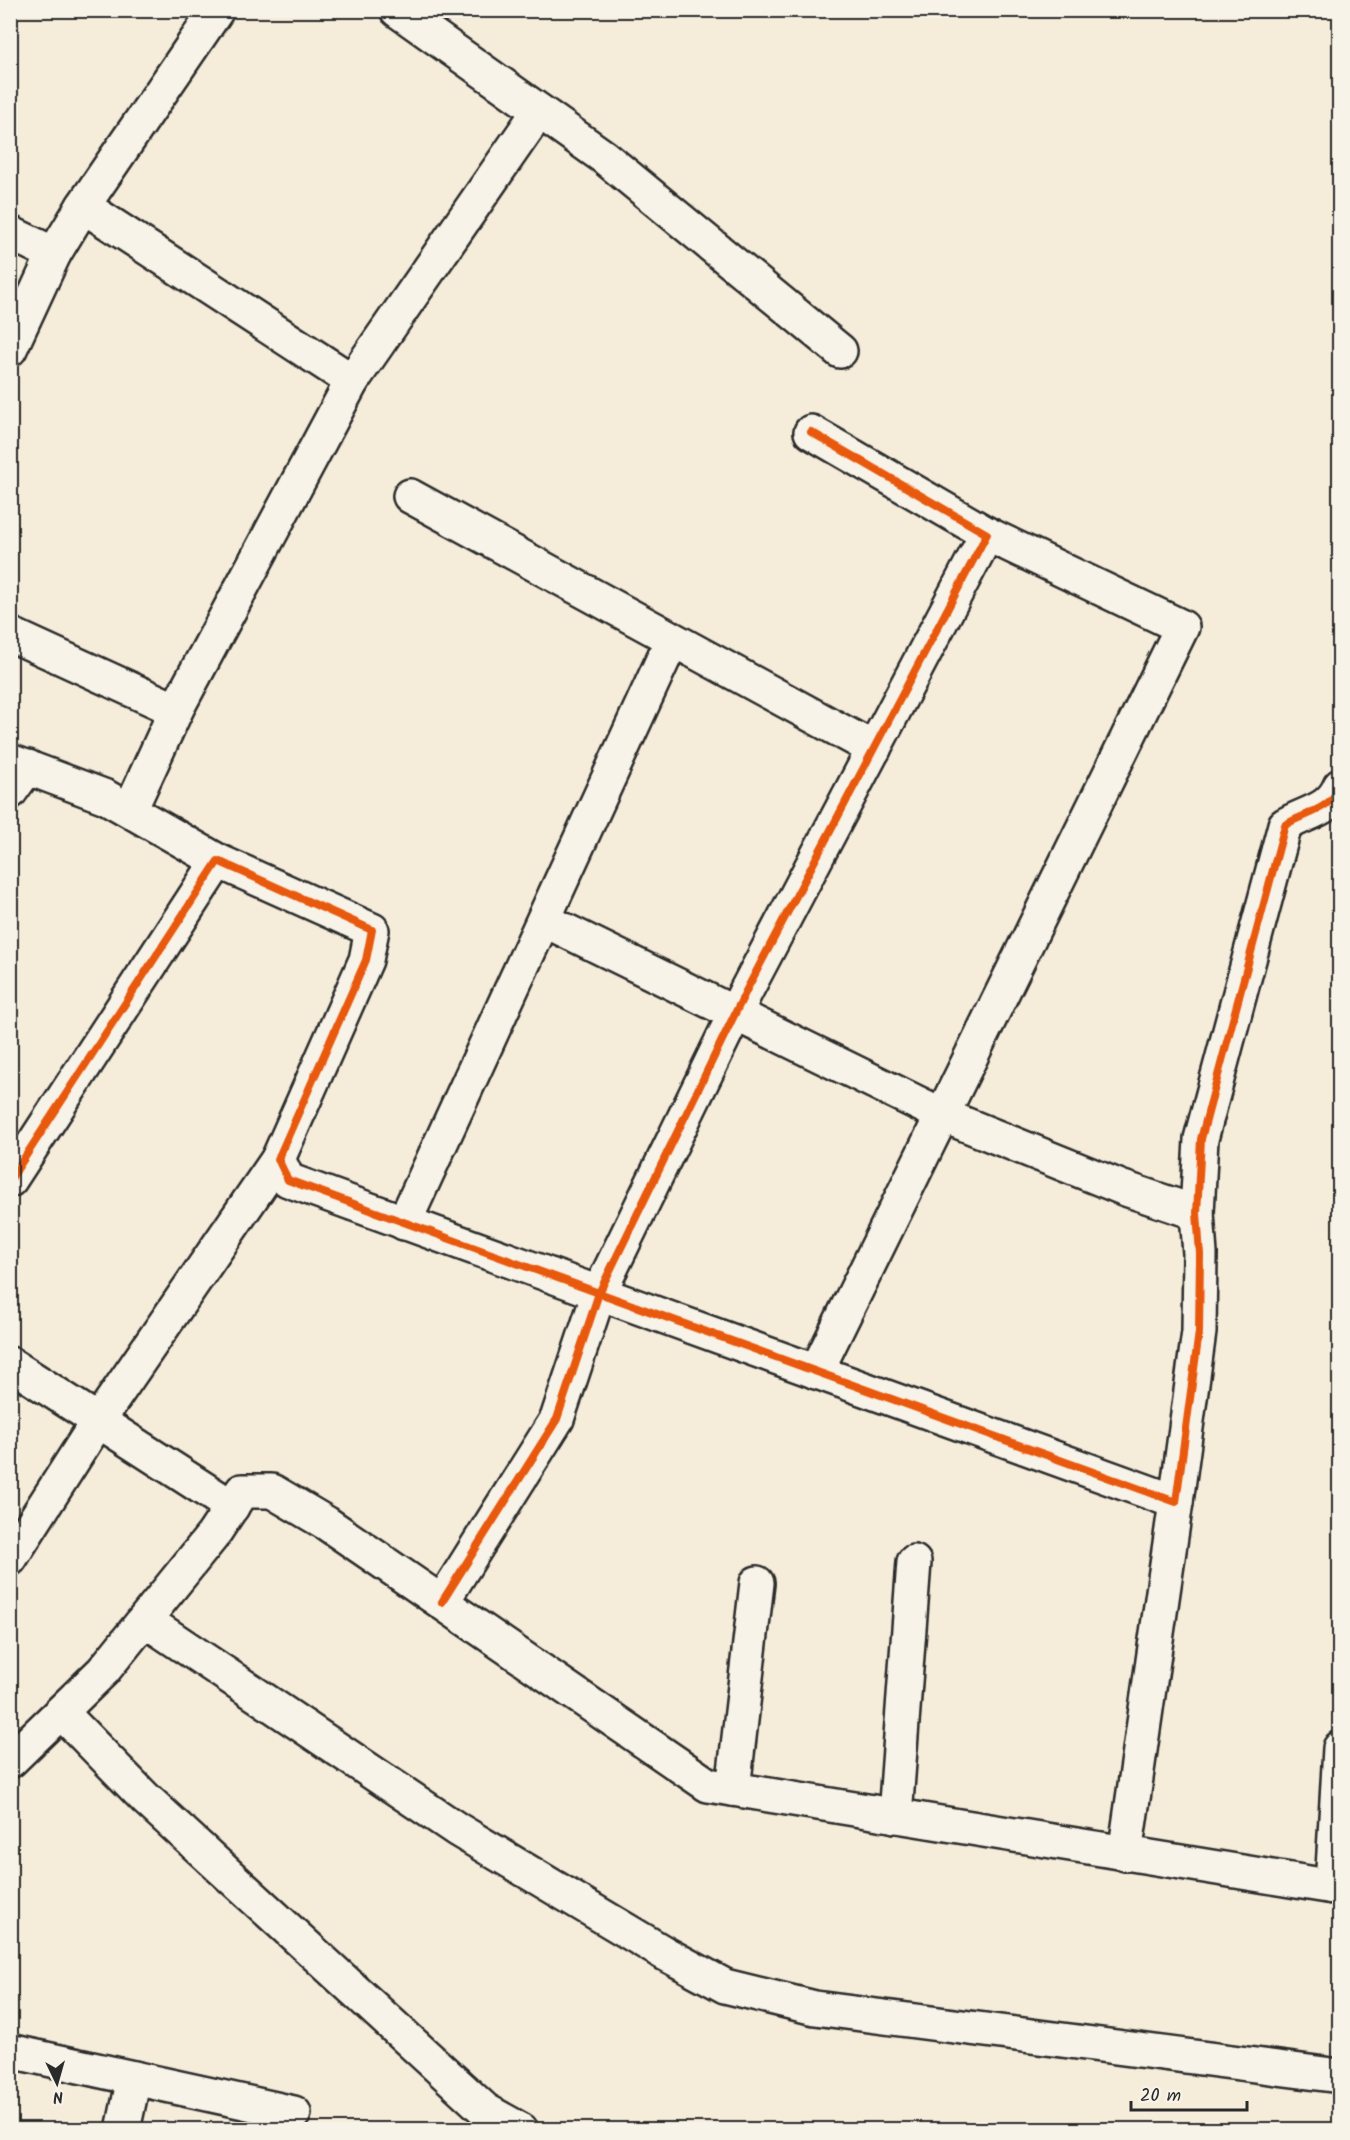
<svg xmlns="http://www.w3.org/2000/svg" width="1350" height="2140" font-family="Kalam,sans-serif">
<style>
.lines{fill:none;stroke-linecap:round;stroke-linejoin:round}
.street-casing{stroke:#2b2b2b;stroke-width:38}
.street{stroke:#f7f3e8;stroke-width:33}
.cycleway-casing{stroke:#f7f3e8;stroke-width:11}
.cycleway{stroke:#e8590c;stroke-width:8}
</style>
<rect width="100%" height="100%" fill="#f5ecda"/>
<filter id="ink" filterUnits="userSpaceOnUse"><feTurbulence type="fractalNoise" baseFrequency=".0167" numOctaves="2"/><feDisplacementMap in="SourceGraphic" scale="12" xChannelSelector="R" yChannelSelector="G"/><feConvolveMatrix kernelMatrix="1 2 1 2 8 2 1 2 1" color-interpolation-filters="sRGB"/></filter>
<g filter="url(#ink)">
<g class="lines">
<defs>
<g id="street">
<polyline points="397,10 604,157 840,351"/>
<polyline points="83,206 217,10"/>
<polyline points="10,233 54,254 83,206 352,381 539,111"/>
<polyline points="10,349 54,254"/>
<polyline points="410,496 874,749"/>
<polyline points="10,634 176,710"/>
<polyline points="10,761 106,797 218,861"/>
<polyline points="10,792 28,767"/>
<polyline points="130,810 176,710 352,381"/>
<polyline points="544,920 942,1115 1123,1188 1197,1213"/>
<polyline points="10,1180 218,861 372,930 366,960 278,1159 288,1180 599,1293 746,991 987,534 811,432"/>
<polyline points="404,1223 672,640"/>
<polyline points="10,1364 232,1507"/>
<polyline points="816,1372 1182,627 987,534"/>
<polyline points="10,1559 98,1421 278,1159"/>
<path d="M442,1602L557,1419L599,1293L1176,1502L1199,1332L1200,1254L1197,1213L1201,1139L1285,825C1306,812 1330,811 1340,786"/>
<polyline points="145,1620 458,1830 664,1953 725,1986 815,2008 1340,2076"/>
<polyline points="61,1712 145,1798 485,2110 521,2130"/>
<polyline points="10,1761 103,1671 213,1535 242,1491 272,1491 326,1523 708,1785 1340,1888"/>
<polyline points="733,1789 757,1583"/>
<polyline points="895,1816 914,1562"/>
<polyline points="1125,1854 1176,1502"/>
<polyline points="1332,1887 1340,1748"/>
<polyline points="10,2051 294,2113"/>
<polyline points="123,2130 134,2078"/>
</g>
</defs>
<use href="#street" class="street-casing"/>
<use href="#street" class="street"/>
<defs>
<g id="cycleway">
<polyline points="10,1180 218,861 372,930 366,960 278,1159 288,1180 599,1293 746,991 987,534 811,432"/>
<path d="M442,1602L557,1419L599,1293L1176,1502L1199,1332L1200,1254L1197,1213L1201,1139L1285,825C1306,812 1330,811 1340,786"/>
</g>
</defs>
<use href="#cycleway" class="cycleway-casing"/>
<use href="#cycleway" class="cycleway"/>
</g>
</g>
<rect width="1350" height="2140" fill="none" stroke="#f7f3e8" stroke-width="36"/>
<rect x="18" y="18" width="1314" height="2104" fill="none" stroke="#2b2b2b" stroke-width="2" filter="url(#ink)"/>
<g transform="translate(57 2083) rotate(175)" stroke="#f7f3e8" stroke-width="4.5" paint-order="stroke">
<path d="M0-4.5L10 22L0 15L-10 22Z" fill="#2b2b2b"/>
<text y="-9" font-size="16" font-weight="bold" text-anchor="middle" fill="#2b2b2b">N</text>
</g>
<path d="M1131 2101v9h116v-9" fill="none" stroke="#2b2b2b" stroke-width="3"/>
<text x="1140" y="2101" font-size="18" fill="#2b2b2b" stroke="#f7f3e8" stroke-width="4.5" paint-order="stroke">20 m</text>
</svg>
